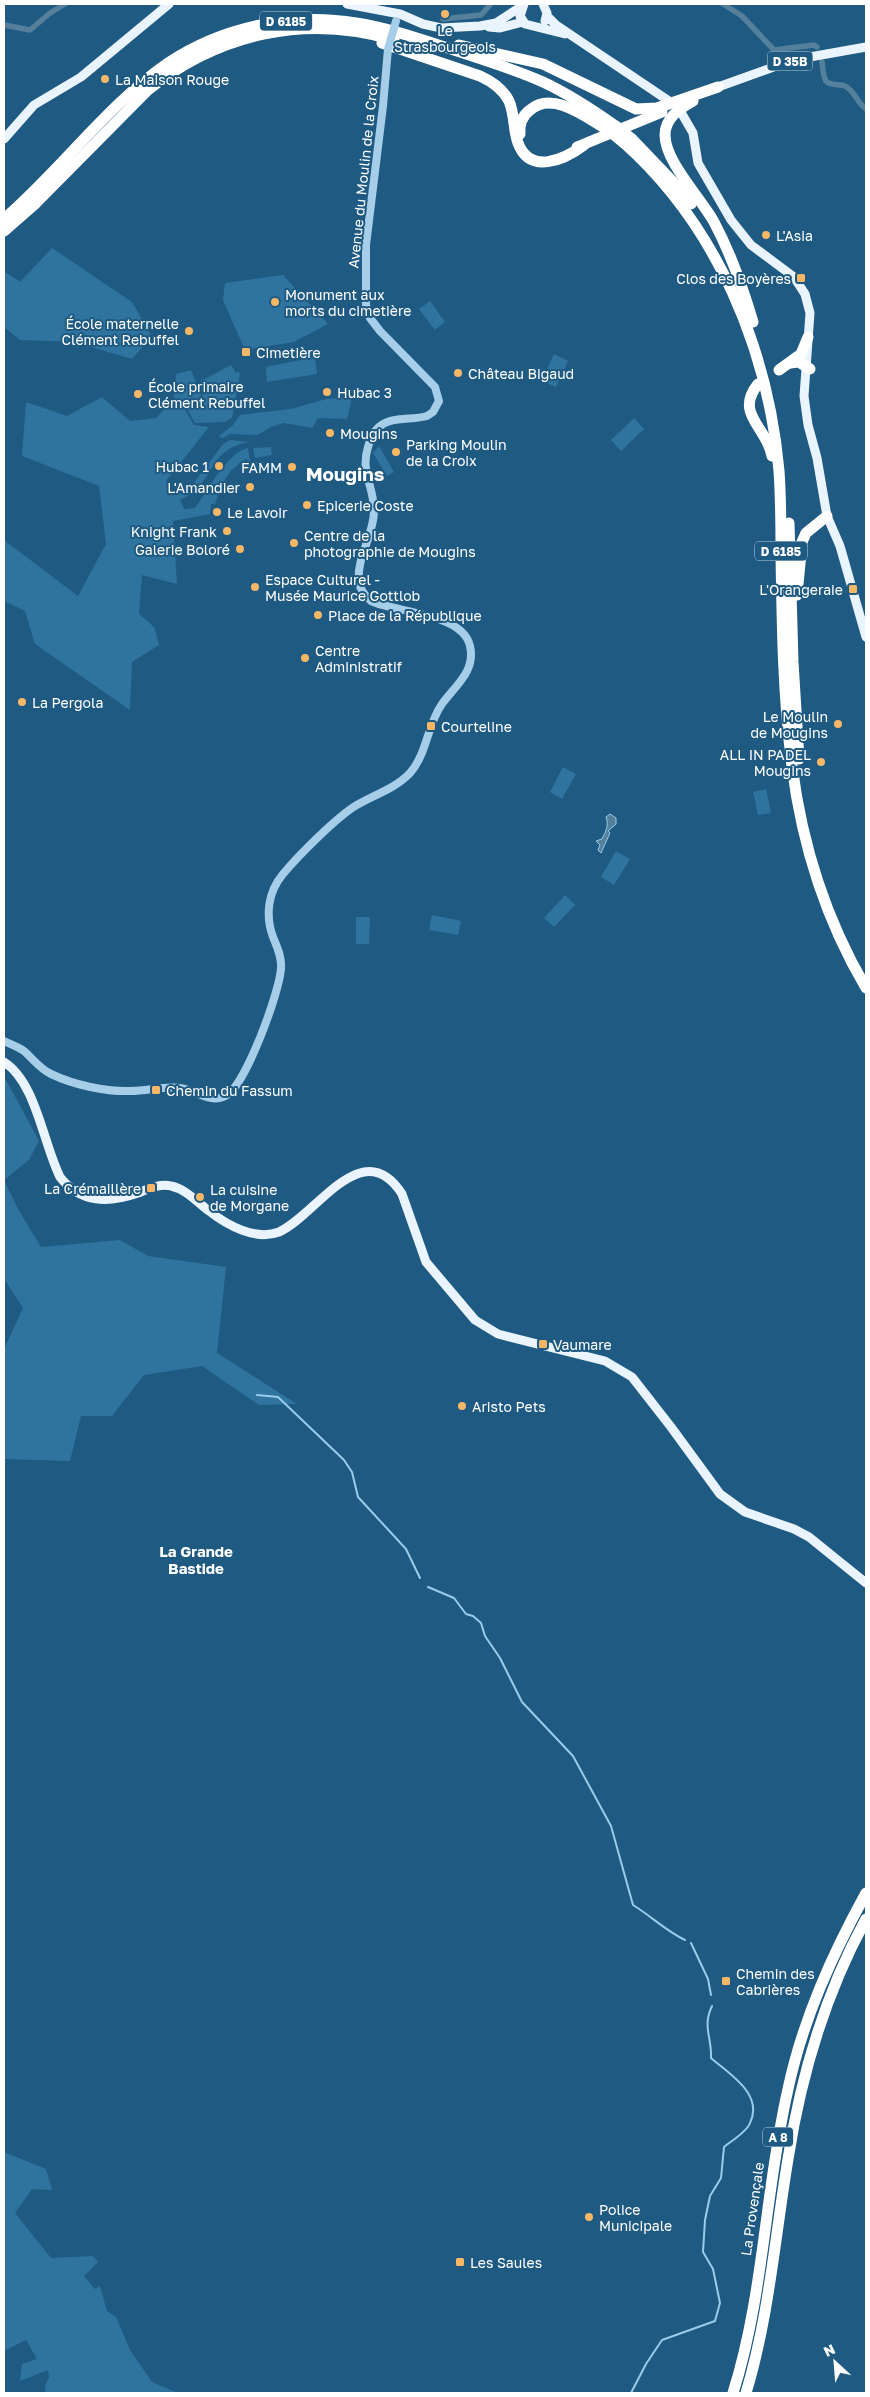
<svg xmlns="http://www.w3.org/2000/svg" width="870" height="2397" font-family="'Golos Text',sans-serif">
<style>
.green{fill:#2f739f}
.water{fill:#55809c;stroke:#99cbea}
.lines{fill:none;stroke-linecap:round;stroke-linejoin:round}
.stream{stroke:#99cbea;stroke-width:2}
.canal{stroke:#55809c;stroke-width:5.5}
.minor{stroke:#a6cee9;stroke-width:8}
.major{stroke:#e9f4fe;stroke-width:9}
.highway{stroke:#fff;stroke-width:11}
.minor-bridge{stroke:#a6cee9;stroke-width:8}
.highway-bridge{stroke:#fff;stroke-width:11}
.poi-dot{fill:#f7b766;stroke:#1f5a82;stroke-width:2}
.labels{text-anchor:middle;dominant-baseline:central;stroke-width:4;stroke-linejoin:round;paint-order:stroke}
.shield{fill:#1f5a82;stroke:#bcceda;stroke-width:1}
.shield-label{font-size:12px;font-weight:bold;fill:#fff}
.poi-label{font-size:14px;fill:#fff;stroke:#1f5a82;text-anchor:start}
.street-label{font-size:14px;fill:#fff;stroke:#1f5a82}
.neighbourhood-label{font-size:15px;font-weight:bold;fill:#fff;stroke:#1f5a82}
.district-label{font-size:19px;font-weight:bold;fill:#fff;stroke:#1f5a82}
</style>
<rect width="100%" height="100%" fill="#1f5a82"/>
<g class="green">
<polygon points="52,248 132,302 152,337 132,359 74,342 20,340 4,327 4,271 20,282"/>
<polygon points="283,275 328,324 294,342 245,350 223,300 225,283"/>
<polygon points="430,301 445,322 435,330 419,309"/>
<polygon points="554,354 568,361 556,387 542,381"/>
<polygon points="315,357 317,374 267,382 266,367"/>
<polygon points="231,365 236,373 238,371 240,374 232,418 225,422 195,423 187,409 203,399 201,381"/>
<path d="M191,370L202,398L185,410L194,425L209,427L166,481L168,490L174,494L184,493L193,484L223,444L230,440L248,442C211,451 216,470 194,492C190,495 184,498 180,500L184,509L195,508C208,491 227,452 248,448L250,462H265L251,465L247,459C227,469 222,484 215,504H211L210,514L173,521L177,584L142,575L139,614L154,627L159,645L132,662L130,710L35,644L25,611L4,601V540L78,596L106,544L99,486L22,456L26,402L67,416L102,397L130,421L156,418L174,399L176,374Z"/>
<polygon points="350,392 353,393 347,419 318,418 312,428 284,423 271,427 258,435 230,434 223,438 218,437 233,425 240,415 291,409 326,399 349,397"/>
<polygon points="634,418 644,429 621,451 611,440"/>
<polygon points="379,446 394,472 387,476 373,453"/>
<polygon points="271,447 272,455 255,458 253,448"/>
<polygon points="563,767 576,774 562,799 550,792"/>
<polygon points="766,789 771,813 758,815 753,792"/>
<polygon points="616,851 630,859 614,885 601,877"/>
<polygon points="565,895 575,905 554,927 544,918"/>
<polygon points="432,915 461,921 458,935 429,930"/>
<polygon points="356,917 370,917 369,944 356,944"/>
<polygon points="4,1076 39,1141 29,1160 4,1180"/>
<polygon points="4,1180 18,1209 41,1247 120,1240 148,1256 226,1267 217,1353 297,1404 259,1405 202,1366 144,1375 112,1416 81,1416 70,1461 4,1459 4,1349 23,1308 4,1279"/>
<polygon points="4,2152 46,2169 52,2190 32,2189 15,2213 51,2258 93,2256 98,2262 84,2276 95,2289 100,2286 107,2311 116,2317 130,2350 152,2382 178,2393 46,2393 45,2386 49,2377 48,2370 20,2381 22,2364 37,2359 26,2340 4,2351"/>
</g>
<path class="water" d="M610,814L616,818V824L608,831L610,833L601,853L598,850L600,845L596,841L602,839C606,831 609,826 606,817Z"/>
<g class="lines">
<g class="stream">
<polyline points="257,1395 278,1397 344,1460 352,1472 358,1497 406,1549 420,1578"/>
<path d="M428,1587L454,1598L466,1614L473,1616L481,1623L485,1636L500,1658L522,1702L573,1756L611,1826L633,1905C651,1916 666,1931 685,1940"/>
<polyline points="691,1943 708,1979 711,1995"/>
<path d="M631,2393L646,2364L662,2340L715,2321L720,2303L713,2269L703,2252L705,2220L710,2196L721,2178L724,2147C731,2141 747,2132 750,2123C764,2094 729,2074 711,2058C712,2037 702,2027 712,2006"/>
</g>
<g class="canal">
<polyline points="723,4 742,16 774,50 814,45 817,47"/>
<polyline points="443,19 481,15 490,5"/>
<polyline points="4,25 30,30 50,13 65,4"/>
<path d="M822,62C823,68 823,77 826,81C830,86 840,84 845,86C855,91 857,103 866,109"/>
</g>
<path class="minor" d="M4,1041C10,1044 18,1047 24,1051C33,1059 40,1069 51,1074C74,1085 106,1092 131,1091C147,1091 164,1086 180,1088C197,1090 210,1105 227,1095C246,1084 280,991 281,968C282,957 277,947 273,937C265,915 268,892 283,874C299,855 332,822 352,808C370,796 394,790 410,773C427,754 427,725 442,704C455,686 476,671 470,646C463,613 397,613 371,601C365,595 360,590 359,582C356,558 374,535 374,511C374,485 360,473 368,447C370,441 371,434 376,430C388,415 411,421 427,416L433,412L439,401L435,387L380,331L370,318L366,305V245L383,106L388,49"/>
<g class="major">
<polyline points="347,4 400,14 423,24 441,28 480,26 496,23 522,6"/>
<polyline points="524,4 520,16 525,24 565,34"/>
<polyline points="543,4 547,13 545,21"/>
<polyline points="547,16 556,25 669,101"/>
<polyline points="489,27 500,28 523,22"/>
<polyline points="718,87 793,60 866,47"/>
<polyline points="682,114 693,133 698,163 731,220 751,245 794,277 805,294 810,313 804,396 808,425 817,458 827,516 840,546 866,637"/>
<polyline points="4,139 34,105 81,77 169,4"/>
<path d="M4,1062C36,1082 43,1143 60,1177C81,1204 109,1203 138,1193C148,1189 160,1183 171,1186C186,1189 197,1202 209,1211C227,1225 255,1241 279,1232C316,1216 362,1132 402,1194L426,1262L475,1320L498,1334L605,1361L632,1377L671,1427L720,1494L745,1512L794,1529L809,1537L866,1583"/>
</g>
<g class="highway">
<path d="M382,43L480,76C493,82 503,89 509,101C515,115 513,130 518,143C530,175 564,160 584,145"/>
<polyline points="459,45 543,64 636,109 657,108 718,87"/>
<path d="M693,101C679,109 665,118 665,135C665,162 701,198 714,222C731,254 743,288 753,322"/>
<path d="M520,134C519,124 522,116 530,110C553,90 587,118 608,130"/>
<polyline points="632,139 677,186 691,204"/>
<path d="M624,143C717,226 768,348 779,471C781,499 781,526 781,553C782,624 783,696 792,766C802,845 826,920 866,988"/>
<polyline points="577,147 662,112"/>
<path d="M4,219C61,170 106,106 168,63C222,27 292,12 356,23C389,28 422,40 454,50C484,60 514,69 543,82C569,94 593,110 617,127"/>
<path d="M4,231L36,203L148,90C219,33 306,14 394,40"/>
<polyline points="790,363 799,362 810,369"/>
<polyline points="779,370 801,354 808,337"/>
<path d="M758,384C734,414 767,427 772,456"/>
<polyline points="789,523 793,662 799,759"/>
<polyline points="797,595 802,542 806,533 827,516"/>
<path d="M733,2393C764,2295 765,2189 788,2089C803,2019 832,1955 866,1893"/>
<path d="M746,2393C769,2317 775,2237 788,2159C801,2075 825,1994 866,1919"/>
</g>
<polyline class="minor-bridge" points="388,49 396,21"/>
<g class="highway-bridge">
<polyline points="617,127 632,139"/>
<polyline points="608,130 624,143"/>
</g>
</g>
<g class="poi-dot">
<circle cx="445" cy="14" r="5"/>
<circle cx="105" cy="79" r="5"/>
<circle cx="766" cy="235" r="5"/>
<rect x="796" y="273" width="10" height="10" rx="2.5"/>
<circle cx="275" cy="302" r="5"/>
<circle cx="189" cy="331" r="5"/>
<rect x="241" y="347" width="10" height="10" rx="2.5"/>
<circle cx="458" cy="373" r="5"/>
<circle cx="327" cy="392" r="5"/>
<circle cx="138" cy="394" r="5"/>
<circle cx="330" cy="433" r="5"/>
<circle cx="396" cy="452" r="5"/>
<circle cx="219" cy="466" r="5"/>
<circle cx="292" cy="467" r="5"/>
<circle cx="250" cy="487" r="5"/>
<circle cx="307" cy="505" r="5"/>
<circle cx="217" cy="512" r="5"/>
<circle cx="227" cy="531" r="5"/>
<circle cx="294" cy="543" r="5"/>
<circle cx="240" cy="549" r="5"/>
<circle cx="255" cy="587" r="5"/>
<rect x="848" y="584" width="10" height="10" rx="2.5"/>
<circle cx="318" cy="615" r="5"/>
<circle cx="305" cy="658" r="5"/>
<circle cx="22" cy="702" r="5"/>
<circle cx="838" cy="724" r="5"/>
<rect x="426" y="721" width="10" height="10" rx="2.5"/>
<circle cx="821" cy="762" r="5"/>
<rect x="151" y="1085" width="10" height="10" rx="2.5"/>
<rect x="146" y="1183" width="10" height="10" rx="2.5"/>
<circle cx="200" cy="1197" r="5"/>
<rect x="538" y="1339" width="10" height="10" rx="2.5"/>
<circle cx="462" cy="1406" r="5"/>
<rect x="721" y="1976" width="10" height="10" rx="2.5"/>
<circle cx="589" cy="2217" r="5"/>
<rect x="455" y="2257" width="10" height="10" rx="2.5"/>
</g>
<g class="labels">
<g class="shield">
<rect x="260" y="11.5" width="52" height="19" rx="4"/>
<rect x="767.5" y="51.5" width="45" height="19" rx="4"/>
<rect x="755" y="541.5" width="52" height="19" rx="4"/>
<rect x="763" y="2127.5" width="30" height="19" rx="4"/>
</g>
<g class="shield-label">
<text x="286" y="21">D 6185</text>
<text x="790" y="61">D 35B</text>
<text x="781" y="551">D 6185</text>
<text x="778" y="2137">A 8</text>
</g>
<g class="poi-label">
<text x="445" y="30" text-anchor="middle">Le<tspan x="445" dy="16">Strasbourgeois</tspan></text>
<text x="115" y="79">La Maison Rouge</text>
<text x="776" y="235">L'Asia</text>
<text x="791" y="278" text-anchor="end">Clos des Boyères</text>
<text x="285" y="294">Monument aux<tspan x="285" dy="16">morts du cimetière</tspan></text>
<text x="179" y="323" text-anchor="end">École maternelle<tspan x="179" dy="16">Clément Rebuffel</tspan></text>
<text x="256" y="352">Cimetière</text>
<text x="468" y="373">Château Bigaud</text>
<text x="148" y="386">École primaire<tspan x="148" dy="16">Clément Rebuffel</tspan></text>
<text x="337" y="392">Hubac 3</text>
<text x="340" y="433">Mougins</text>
<text x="406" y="444">Parking Moulin<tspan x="406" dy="16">de la Croix</tspan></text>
<text x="209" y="466" text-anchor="end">Hubac 1</text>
<text x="282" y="467" text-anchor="end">FAMM</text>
<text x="240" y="487" text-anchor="end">L'Amandier</text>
<text x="317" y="505">Epicerie Coste</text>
<text x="227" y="512">Le Lavoir</text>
<text x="217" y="531" text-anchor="end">Knight Frank</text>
<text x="304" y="535">Centre de la<tspan x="304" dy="16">photographie de Mougins</tspan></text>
<text x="230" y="549" text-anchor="end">Galerie Boloré</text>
<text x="265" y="579">Espace Culturel -<tspan x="265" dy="16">Musée Maurice Gottlob</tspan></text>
<text x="843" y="589" text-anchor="end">L'Orangeraie</text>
<text x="328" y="615">Place de la République</text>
<text x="315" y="650">Centre<tspan x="315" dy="16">Administratif</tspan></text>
<text x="32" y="702">La Pergola</text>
<text x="828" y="716" text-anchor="end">Le Moulin<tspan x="828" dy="16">de Mougins</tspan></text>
<text x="441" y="726">Courteline</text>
<text x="811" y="754" text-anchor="end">ALL IN PADEL<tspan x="811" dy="16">Mougins</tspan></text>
<text x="166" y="1090">Chemin du Fassum</text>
<text x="141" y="1188" text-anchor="end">La Crémaillère</text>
<text x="210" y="1189">La cuisine<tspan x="210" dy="16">de Morgane</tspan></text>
<text x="553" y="1344">Vaumare</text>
<text x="472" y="1406">Aristo Pets</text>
<text x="736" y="1973">Chemin des<tspan x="736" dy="16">Cabrières</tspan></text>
<text x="599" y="2209">Police<tspan x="599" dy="16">Municipale</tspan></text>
<text x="470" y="2262">Les Saules</text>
</g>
<g class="street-label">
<text transform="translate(363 172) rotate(-84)">Avenue du Moulin de la Croix</text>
<text transform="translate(752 2209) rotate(-82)">La Provençale</text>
</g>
<g class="neighbourhood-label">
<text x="196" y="1551">La Grande<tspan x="196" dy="17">Bastide</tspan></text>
</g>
<g class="district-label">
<text x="345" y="473">Mougins</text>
</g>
</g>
<rect width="870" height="2397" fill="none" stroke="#ffffff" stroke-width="10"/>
<g transform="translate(835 2362) rotate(334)" stroke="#1f5a82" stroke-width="4" paint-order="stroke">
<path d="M0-4L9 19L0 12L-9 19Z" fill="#ffffff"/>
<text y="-8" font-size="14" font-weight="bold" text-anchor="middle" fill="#ffffff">N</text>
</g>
</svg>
